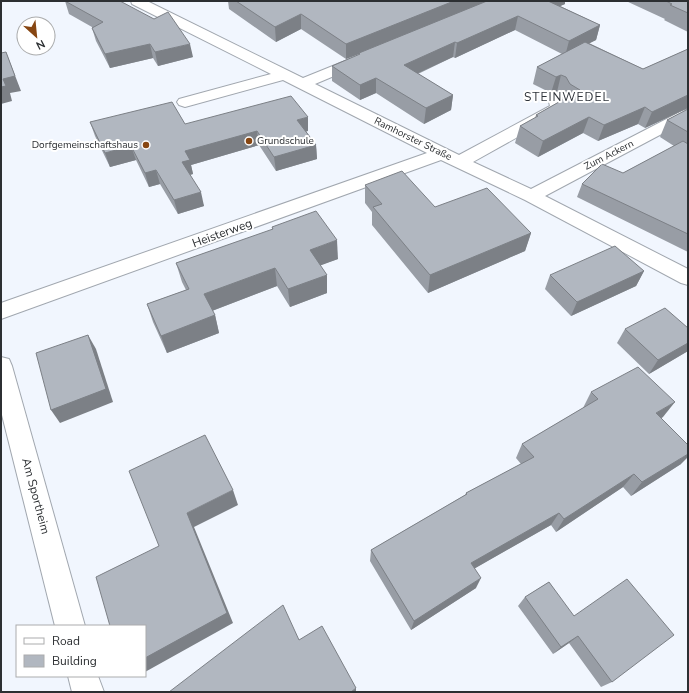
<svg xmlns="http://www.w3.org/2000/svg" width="689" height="693" font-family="'Nunito Sans',sans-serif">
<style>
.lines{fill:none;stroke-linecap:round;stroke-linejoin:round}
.minor-casing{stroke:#a1a7af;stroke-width:2}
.minor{fill:#fff;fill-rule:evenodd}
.wall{fill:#989da5}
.shaded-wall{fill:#7c8086}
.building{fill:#b1b7c0;stroke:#7c8086}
.poi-dot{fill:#874612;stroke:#fff;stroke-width:1.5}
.labels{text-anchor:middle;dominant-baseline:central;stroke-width:4;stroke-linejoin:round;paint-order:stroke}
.far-street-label{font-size:10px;fill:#2c2f32;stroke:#fff}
.far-poi-label{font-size:10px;fill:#2c2f32;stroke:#fff;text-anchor:start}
.far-quarter-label{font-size:12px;letter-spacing:1px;fill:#2e333a;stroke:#fff}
.street-label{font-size:12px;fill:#2c2f32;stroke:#fff}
</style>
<rect width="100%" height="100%" fill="#f1f6fe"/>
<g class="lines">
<defs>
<g id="minor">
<polygon points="131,1 147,1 303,78 355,57 360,56 365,57 367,60 365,63 315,84 459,155 550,106 548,98 551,95 556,93 561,95 566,108 564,111 473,162 531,189 682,111 688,109 688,120 545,196 688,269 688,285 681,283 525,200 441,160 1,319 1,303 427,153 283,80 185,107 179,105 177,102 179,99 271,74 132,4"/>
<polygon points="1,357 9,359 12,366 85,626 55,626 1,411"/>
<polygon points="68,676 98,676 104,692 72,692"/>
</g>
</defs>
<use href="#minor" class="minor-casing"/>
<use href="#minor" class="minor"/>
</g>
<g class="wall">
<polygon points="65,1 193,57 158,66 153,58 110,68 96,41 92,28 92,27 69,14"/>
<polygon points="228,1 565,1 565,4 560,6 600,25 596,40 589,43 643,69 688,49 688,108 645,128 638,124 598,141 583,133 538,157 515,143 520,126 535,118 536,115 564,99 562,94 557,92 551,93 533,84 537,67 562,54 515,30 455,58 453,57 418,74 453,95 451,110 424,124 376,93 360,100 332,81 332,66 359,55 359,54 346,59 301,29 276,42 229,9"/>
<polygon points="626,1 688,1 688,32 664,20 665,19"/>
<polygon points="688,109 688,252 577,197 582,184 623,173 674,146 660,137 667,120"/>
<polygon points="90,122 185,124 308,131 306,131 316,145 317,159 276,171 259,145 191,165 193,174 190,175 204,206 178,214 160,184 149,187 136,160 110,167 95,136"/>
<polygon points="365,185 435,207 531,233 525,251 428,293 372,225 372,212 365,203"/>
<polygon points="272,227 338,259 320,265 327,293 290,307 277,286 212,311 215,315 219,333 167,353 153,322 147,304 186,290 182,282 176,263 272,230"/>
<polygon points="644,271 636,286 571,316 545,289 550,275"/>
<polygon points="688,328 688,351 649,374 617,343 625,329"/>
<polygon points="591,392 663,417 661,418 681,464 631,496 623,487 556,532 551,525 475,568 476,588 411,630 370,561 371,550 465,495 466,493 521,464 516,458 522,444 583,408"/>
<polygon points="549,582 612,682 601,687 569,643 553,654 518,606 525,597"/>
</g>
<g class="shaded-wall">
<polygon points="454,1 488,1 359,53 359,54 346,59 346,44"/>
<polygon points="545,1 565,1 565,4 542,14"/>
<polygon points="301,14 301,29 276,42 275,27"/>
<polygon points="518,16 515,30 455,58 457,43"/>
<polygon points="600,25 596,40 565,56 569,41"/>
<polygon points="455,42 453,57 403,80 404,65"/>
<polygon points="150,44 153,58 110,68 105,54"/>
<polygon points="190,44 193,57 158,66 155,52"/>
<polygon points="6,52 21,91 10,93 12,101 1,104 1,87 3,79"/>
<polygon points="561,75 557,92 551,93 556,77"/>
<polygon points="376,78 376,93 360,100 360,85"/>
<polygon points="453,95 451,110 424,124 426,108"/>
<polygon points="688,95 688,108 645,128 652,112"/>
<polygon points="645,107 638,124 598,141 604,125"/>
<polygon points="308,117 308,131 298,134 297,120"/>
<polygon points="589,117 583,133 538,157 543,141"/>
<polygon points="257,131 259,145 191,165 193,174 185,176 182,162 185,151"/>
<polygon points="316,145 317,159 276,171 274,157"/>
<polygon points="131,146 136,160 110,167 105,153"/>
<polygon points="156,170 160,184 149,187 145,173"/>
<polygon points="201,192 204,206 178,214 174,200"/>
<polygon points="531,233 525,251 428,293 430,275"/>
<polygon points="337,240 338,259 311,269 310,250"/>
<polygon points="275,268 277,286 209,312 204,294"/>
<polygon points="644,271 636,286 571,316 577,302"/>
<polygon points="327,275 327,293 290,307 288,289"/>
<polygon points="215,315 219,333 167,353 161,336"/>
<polygon points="88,335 96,349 113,402 60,423 51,410"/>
<polygon points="688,343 688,351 649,374 658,360"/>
<polygon points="675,402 663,417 644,428 656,413"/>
<polygon points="688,454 688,457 681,464 631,496 642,482"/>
<polygon points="634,474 623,487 556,532 564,519"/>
<polygon points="233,490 238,505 194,527 233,623 145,672 145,658 187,513"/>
<polygon points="559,513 551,525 465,574 471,563"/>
<polygon points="481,578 476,588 411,630 414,621"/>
<polygon points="578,636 569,643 553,654 561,647"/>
<polygon points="356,688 356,692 351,692"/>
</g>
<g class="building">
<polygon points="65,1 120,1 154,19 168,12 190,44 155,52 150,44 105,54 92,28 103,22"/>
<polygon points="236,1 454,1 346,44 301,14 275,27"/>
<polygon points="487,1 548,1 600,25 569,41 518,16 457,43 455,42 404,65 453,95 426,108 376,78 360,85 332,66 360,54 359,53"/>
<polygon points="666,1 688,1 688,13 670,5 672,4"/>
<polygon points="585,42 643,69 688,49 688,95 652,112 645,107 604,125 589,117 543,141 520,126 538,116 536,115 580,90 570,84 566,77 561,75 556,77 537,67"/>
<polygon points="6,52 15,76 3,79 6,86 1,87 1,53"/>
<polygon points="291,96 308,117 297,120 316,145 274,157 257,131 185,151 190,160 182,162 201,192 174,200 156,170 145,173 131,146 105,153 90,122 172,102 185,124"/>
<polygon points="688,109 688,132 667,120"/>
<polygon points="683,141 688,144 688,234 582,184 602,164 623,173"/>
<polygon points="402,171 435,207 487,188 531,233 430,275 373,207 382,204 365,185"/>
<polygon points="316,211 337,240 310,250 327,275 288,289 275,268 204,294 215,315 161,336 147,304 189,289 176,263 273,229 272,227"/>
<polygon points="615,246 644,271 577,302 550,275"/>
<polygon points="665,308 688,328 688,343 658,360 625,329"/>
<polygon points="88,335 106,389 51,410 36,353"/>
<polygon points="638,367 675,402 656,413 688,445 688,454 642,482 634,474 564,519 559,513 471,563 481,578 414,621 371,550 467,494 466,493 534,457 522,444 598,399 591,392"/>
<polygon points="205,435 233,490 187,513 227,613 145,658 145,626 110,626 96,577 159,546 129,471"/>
<polygon points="627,579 674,635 612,682 578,636 561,647 525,597 549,582 574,616"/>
<polygon points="283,605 299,640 322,626 356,688 351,692 169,692"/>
</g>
<g class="poi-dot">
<circle cx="249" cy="141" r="4"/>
<circle cx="146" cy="145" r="4"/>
</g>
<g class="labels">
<g class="far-street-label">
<text transform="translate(413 139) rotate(26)">Ramhorster Straße</text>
<text transform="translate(609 155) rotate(-27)">Zum Ackern</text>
</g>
<g class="far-poi-label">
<text x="257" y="141">Grundschule</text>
<text x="138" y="145" text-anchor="end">Dorfgemeinschaftshaus</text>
</g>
<g class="far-quarter-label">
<text x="567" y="97">STEINWEDEL</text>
</g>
<g class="street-label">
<text transform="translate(222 233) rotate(-20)">Heisterweg</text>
<text transform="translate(36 496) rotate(75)">Am Sportheim</text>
</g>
</g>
<rect width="689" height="693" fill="none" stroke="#2c2f32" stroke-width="4"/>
<rect x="16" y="625" width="130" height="52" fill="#ffffff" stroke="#abacad"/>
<rect x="24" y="638" width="20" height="6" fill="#ffffff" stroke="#abacad"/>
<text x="52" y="645" font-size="12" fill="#2c2f32">Road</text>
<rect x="24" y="655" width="20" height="12" fill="#b1b7c0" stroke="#abacad"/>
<text x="52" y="665" font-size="12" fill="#2c2f32">Building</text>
<g transform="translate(36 36) rotate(153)"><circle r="19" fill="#ffffff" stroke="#abacad"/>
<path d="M0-3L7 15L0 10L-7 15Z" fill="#874612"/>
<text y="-6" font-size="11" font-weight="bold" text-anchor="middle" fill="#2c2f32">N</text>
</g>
</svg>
